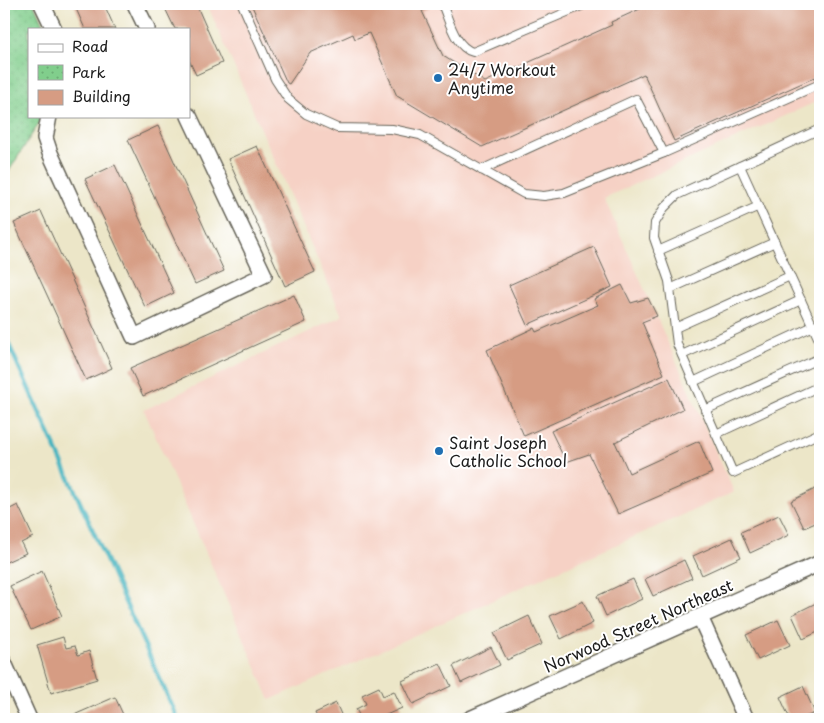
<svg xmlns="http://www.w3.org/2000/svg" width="824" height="723" font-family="'Playpen Sans',sans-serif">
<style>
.built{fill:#f6d1c5}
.park{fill:url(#park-dots);stroke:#4e7554}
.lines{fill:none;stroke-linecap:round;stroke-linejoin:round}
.stream{stroke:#44b3be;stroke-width:4.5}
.building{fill:#d69c83}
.lane-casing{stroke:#656358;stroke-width:10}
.street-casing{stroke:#656358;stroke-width:18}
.lane{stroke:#fff;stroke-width:8}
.street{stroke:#fff;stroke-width:15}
.poi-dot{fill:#1f6fb2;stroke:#fff;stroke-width:2}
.labels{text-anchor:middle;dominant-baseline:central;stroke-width:4;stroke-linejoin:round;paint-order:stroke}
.poi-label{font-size:16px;fill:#1c1c1c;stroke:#fff;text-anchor:start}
.street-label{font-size:16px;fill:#1c1c1c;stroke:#fff}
</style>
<defs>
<pattern id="park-dots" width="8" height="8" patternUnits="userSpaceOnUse" patternTransform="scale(1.25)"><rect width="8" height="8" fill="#81ce8c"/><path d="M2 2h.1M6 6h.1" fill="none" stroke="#6fb078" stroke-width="1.8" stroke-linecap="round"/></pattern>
</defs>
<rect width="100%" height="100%" fill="#fff"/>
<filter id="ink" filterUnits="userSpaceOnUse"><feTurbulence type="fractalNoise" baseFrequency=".02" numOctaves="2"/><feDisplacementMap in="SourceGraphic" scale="10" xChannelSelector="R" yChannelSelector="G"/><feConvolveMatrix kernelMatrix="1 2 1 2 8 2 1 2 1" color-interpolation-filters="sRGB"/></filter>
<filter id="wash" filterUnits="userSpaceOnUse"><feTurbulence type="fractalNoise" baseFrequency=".0096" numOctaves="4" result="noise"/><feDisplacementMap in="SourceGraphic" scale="20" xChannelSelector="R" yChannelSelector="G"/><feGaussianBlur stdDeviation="1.12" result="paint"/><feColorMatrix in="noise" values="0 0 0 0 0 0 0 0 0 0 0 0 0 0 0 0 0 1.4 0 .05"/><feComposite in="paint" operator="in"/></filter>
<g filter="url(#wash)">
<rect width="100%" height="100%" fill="#ece6c8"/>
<polygon class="built" points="207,4 820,4 820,100 604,198 734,492 270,700 144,410 342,316"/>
<polygon class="park" points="4,4 34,4 45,29 29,29 29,116 40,116 39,123 4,179"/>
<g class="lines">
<polyline class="stream" points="4,334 178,719"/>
</g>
<g id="blocks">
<g class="building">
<polygon points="74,4 104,4 115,29 85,29"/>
<polygon points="163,4 196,4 222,63 196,75 189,60 189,29 175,29"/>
<polygon points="251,4 428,4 430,7 422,11 443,56 485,82 612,25 611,22 651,4 820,4 820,75 674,141 644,74 482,147 397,96 369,33 355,39 353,34 310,53 289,84 287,83"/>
<polygon points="158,126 224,271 195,284 128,140"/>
<polygon points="257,146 315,272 285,286 228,159"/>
<polygon points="115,165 174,293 145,307 85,179"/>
<polygon points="41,211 112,368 86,380 14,223"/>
<polygon points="594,247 612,287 527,325 509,285"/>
<polygon points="622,285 631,303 648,298 657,316 642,322 664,374 524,436 487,350 534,328 536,332 598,305 594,299"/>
<polygon points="294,295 306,322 143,396 130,368"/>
<polygon points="669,378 683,409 615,442 629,473 699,441 712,473 618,514 589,454 566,462 551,431"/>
<polygon points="819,487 820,521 804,528 791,501"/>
<polygon points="18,505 33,537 21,543 26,553 4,563 4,512"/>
<polygon points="779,515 789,535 750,553 741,532"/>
<polygon points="732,538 741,557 702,575 693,556"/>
<polygon points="684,560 692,578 653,596 645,579"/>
<polygon points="42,571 62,616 31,630 10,586"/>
<polygon points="633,579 642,599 606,616 597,596"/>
<polygon points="583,601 593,623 561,639 550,616"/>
<polygon points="820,601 820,631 803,639 792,615"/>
<polygon points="529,616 542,644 507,660 494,633"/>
<polygon points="778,620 790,645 758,660 746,635"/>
<polygon points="63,637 66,648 75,646 78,655 89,651 97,679 51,693 37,645"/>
<polygon points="491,647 500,665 461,683 453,666"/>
<polygon points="440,663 451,686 413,704 402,681"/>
<polygon points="803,686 815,713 800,719 790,719 780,697"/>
<polygon points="379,687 383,696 394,691 402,708 377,719 361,719 356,709 366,704 362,695"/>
<polygon points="115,697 125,719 76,719 74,715"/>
<polygon points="336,703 343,719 318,719 315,713"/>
</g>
</g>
</g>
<g filter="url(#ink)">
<use href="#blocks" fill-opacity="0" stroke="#656358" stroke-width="1"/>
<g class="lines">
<defs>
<g id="lane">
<polyline points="242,4 275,79 288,99 306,114 337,128 392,129 420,135 524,194 544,196 564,193 664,153 820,84"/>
<path d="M442,4C449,20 455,47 473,52L586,4"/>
<polyline points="820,129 677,195 664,208 655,223 654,238 669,281 677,344 733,473 820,433"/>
<polyline points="740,166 820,342"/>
<polyline points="481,170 636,99 664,153"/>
<polyline points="658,251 759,206"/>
<polyline points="670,289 775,242"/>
<polyline points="675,328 790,276"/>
<polyline points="682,355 801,300"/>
<polyline points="693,382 820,323"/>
<polyline points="705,410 820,358"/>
<polyline points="716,434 820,386"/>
</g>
<g id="street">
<polyline points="42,4 54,29"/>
<polyline points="135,4 147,29"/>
<polyline points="49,116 45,138 50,153 134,337 264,275 189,116"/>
<polyline points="700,617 746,719"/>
<polyline points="4,663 29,719"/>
<polyline points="470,719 820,563"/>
</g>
</defs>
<use href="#lane" class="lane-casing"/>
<use href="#street" class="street-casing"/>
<use href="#lane" class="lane"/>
<use href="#street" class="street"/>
</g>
</g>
<g class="poi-dot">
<circle cx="438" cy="78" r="5"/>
<circle cx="439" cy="451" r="5"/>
</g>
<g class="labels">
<g class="poi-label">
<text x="448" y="69">24/7 Workout<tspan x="448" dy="18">Anytime</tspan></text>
<text x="449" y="442">Saint Joseph<tspan x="449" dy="18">Catholic School</tspan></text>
</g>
<g class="street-label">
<text transform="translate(638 625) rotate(-24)">Norwood Street Northeast</text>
</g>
</g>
<rect width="824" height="723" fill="none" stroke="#fff" stroke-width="20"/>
<rect x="28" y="28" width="162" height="90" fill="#ffffff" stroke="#a4a4a4"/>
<rect x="38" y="44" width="25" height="8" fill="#ffffff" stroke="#a4a4a4"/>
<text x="72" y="52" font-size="15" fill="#1c1c1c">Road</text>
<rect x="38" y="65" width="25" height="15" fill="url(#park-dots)" stroke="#a4a4a4"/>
<text x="72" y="78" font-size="15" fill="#1c1c1c">Park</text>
<rect x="38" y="90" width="25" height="15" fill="#d69c83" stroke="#a4a4a4"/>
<text x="72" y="102" font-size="15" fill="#1c1c1c">Building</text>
</svg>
